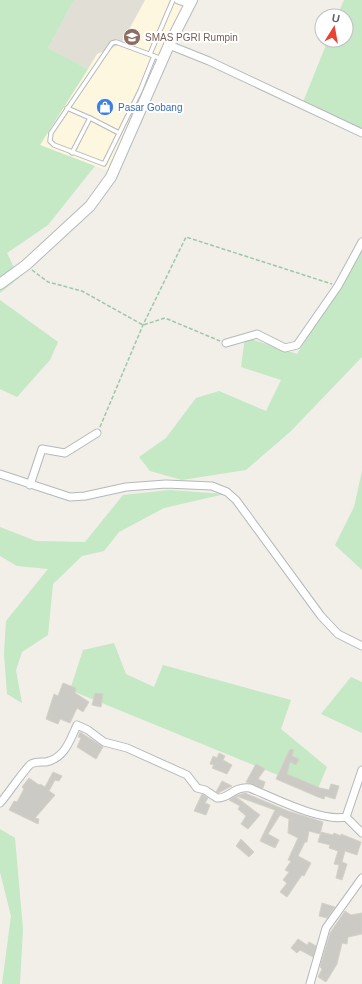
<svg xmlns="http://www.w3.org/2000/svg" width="362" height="984" font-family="Helvetica,sans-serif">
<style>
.commercial{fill:#fef7e0}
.education{fill:#e1ded6}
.green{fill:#c5e8c5}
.building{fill:#cccac5;stroke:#d6d1c6}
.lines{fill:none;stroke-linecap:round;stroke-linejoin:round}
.service-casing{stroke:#b5b8bc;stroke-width:5.5}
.minor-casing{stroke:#b5b8bc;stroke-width:9}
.secondary-casing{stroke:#b6babf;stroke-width:12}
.path{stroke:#9cc7a9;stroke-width:1.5;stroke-dasharray:4 2;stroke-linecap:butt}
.service{stroke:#fff;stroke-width:3.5}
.minor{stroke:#fff;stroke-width:7}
.secondary{stroke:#fff;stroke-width:10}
.labels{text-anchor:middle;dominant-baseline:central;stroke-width:4;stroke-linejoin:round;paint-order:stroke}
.education-label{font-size:10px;fill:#785e54;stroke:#fff;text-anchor:start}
.shop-label{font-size:10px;fill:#366cbe;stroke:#fff;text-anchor:start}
</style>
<rect width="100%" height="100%" fill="#f1efe8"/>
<polygon class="commercial" points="145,0 174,0 192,7 117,174 40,145 97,54 121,44"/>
<polygon class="education" points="74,0 145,0 121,44 97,54 88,69 48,48"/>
<g class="green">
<polygon points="0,0 74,0 48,48 88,69 40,145 95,166 48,225 7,253 19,278 0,293"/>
<polygon points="344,0 362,0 362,135 301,107 328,40 346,40 346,16 337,16"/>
<polygon points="362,236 362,357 290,432 246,470 182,480 150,471 139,457 166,438 196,398 219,391 266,411 281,380 241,367 245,337 297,354 335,292"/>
<polygon points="0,300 58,342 50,360 17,397 0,389"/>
<polygon points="362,471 362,570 335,545 354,507"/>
<polygon points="169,490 225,494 164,508 119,532 104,551 82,556 53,584 48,635 22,652 16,670 22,703 7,694 4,654 6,621 48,569 17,566 0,556 0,527 36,541 85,542 123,495"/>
<polygon points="114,643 126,674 154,687 163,665 291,700 281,729 327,767 317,791 70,690 83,650"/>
<polygon points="351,677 362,682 362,733 321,714"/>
<polygon points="0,829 15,838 23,929 20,984 2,984 11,916 0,872"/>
</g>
<g class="building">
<polygon points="63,683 76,688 75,693 89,702 83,712 77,708 70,723 60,719 58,724 46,719 54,694 58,696"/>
<polygon points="95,693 103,694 101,707 92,705"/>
<polygon points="80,732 103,747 96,759 77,747 81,738 78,737"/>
<polygon points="290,749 294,750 292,756 299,759 296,765 290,762 287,774 320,788 329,790 331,784 339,786 335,799 325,796 324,799 318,797 276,779"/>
<polygon points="219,753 225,756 223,760 232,765 227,774 212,768 214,765 210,764 213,756 217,758"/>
<polygon points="256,764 265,769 258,779 265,782 263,788 246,782"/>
<polygon points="53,772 62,776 59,781 55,780 49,791 55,795 35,818 39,819 38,824 9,810 14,801 17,802 24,789 22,787 29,778 39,785 40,784 45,787"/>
<polygon points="222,781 232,786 218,793 216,792"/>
<polygon points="245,793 288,811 323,822 320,834 309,831 307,842 305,842 298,856 311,863 304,876 302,875 287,897 280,892 287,883 283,880 289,872 285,870 291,861 288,860 298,838 288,833 289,819 280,815 268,834 279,840 275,848 260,841 275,810 236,796"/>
<polygon points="202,794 208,798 205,803 210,805 206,815 194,811"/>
<polygon points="235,796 260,815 248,829 241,824 246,816 238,809 240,806 229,800"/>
<polygon points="321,832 333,835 334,833 341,836 341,834 361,842 357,855 345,851 342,862 347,864 342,880 336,878 339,865 334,864 338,851 329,848 330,845 318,842"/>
<polygon points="241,839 254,852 249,857 236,846"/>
<polygon points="322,903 335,907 327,918 319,916"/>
<polygon points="345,911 351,915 362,913 362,934 348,937 347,944 342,943 337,964 326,982 318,977 322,969 320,967 330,933"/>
<polygon points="298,939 307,945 309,942 316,946 313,957 300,950 297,953 291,948"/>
</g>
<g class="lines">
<defs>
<g id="service">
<polyline points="150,54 173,0"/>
<polyline points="154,56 140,91 104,164 54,145 50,141 51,133 112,43 116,42 162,59"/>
<polyline points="67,108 90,118 72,153"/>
<polyline points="90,118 119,133"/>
</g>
<g id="minor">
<polyline points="178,0 190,4"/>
<polyline points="169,45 209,61 362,133"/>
<polyline points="226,343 257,334 285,348 297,345 338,286 362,242"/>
<polyline points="0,474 70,497 85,496 126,487 166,484 212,486 227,492 236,500 321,616 338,634 362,646"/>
<polyline points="30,485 42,449 65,453 97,433"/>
<path d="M0,803C6,797 26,767 31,764C36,761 41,762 46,762C65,758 70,740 77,725L88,730L104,742L127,748L187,775L197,788L205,790L217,798C229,799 233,786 250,788C274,798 321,822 346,817L362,770"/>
<polyline points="346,817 362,833"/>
<polyline points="310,984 326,928 362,878"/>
</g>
<polyline id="secondary" points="0,284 26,265 90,206 111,177 169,45 192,0"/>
</defs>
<use href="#service" class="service-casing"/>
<use href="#minor" class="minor-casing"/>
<use href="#secondary" class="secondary-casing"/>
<g class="path">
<polyline points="32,270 48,282 82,291 143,325 165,318 220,341"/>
<polyline points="100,427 143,325 186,237 332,284"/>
</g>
<use href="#service" class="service"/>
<use href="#minor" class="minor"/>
<use href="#secondary" class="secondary"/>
</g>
<defs>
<symbol id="school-disc" viewBox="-11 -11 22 22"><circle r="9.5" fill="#8d6e63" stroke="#fff"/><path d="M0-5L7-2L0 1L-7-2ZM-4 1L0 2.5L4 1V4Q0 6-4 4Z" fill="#fff"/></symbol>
<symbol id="shop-disc" viewBox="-11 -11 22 22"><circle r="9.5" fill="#3f7fe0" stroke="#fff"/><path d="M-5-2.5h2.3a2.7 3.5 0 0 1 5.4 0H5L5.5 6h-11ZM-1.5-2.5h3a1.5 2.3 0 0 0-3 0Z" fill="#fff"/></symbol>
</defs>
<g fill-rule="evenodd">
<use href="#school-disc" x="122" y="27" width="20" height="20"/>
<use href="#shop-disc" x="95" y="97" width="20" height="20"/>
</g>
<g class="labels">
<g class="education-label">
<text x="145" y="37">SMAS PGRI Rumpin</text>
</g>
<g class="shop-label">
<text x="118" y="107">Pasar Gobang</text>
</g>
</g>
<g transform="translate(334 28) rotate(11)"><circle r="19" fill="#ffffff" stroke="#bfc1c3"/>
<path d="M0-3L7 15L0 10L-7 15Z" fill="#ea4335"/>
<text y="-6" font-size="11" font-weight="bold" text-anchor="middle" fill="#5f6368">U</text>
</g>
</svg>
